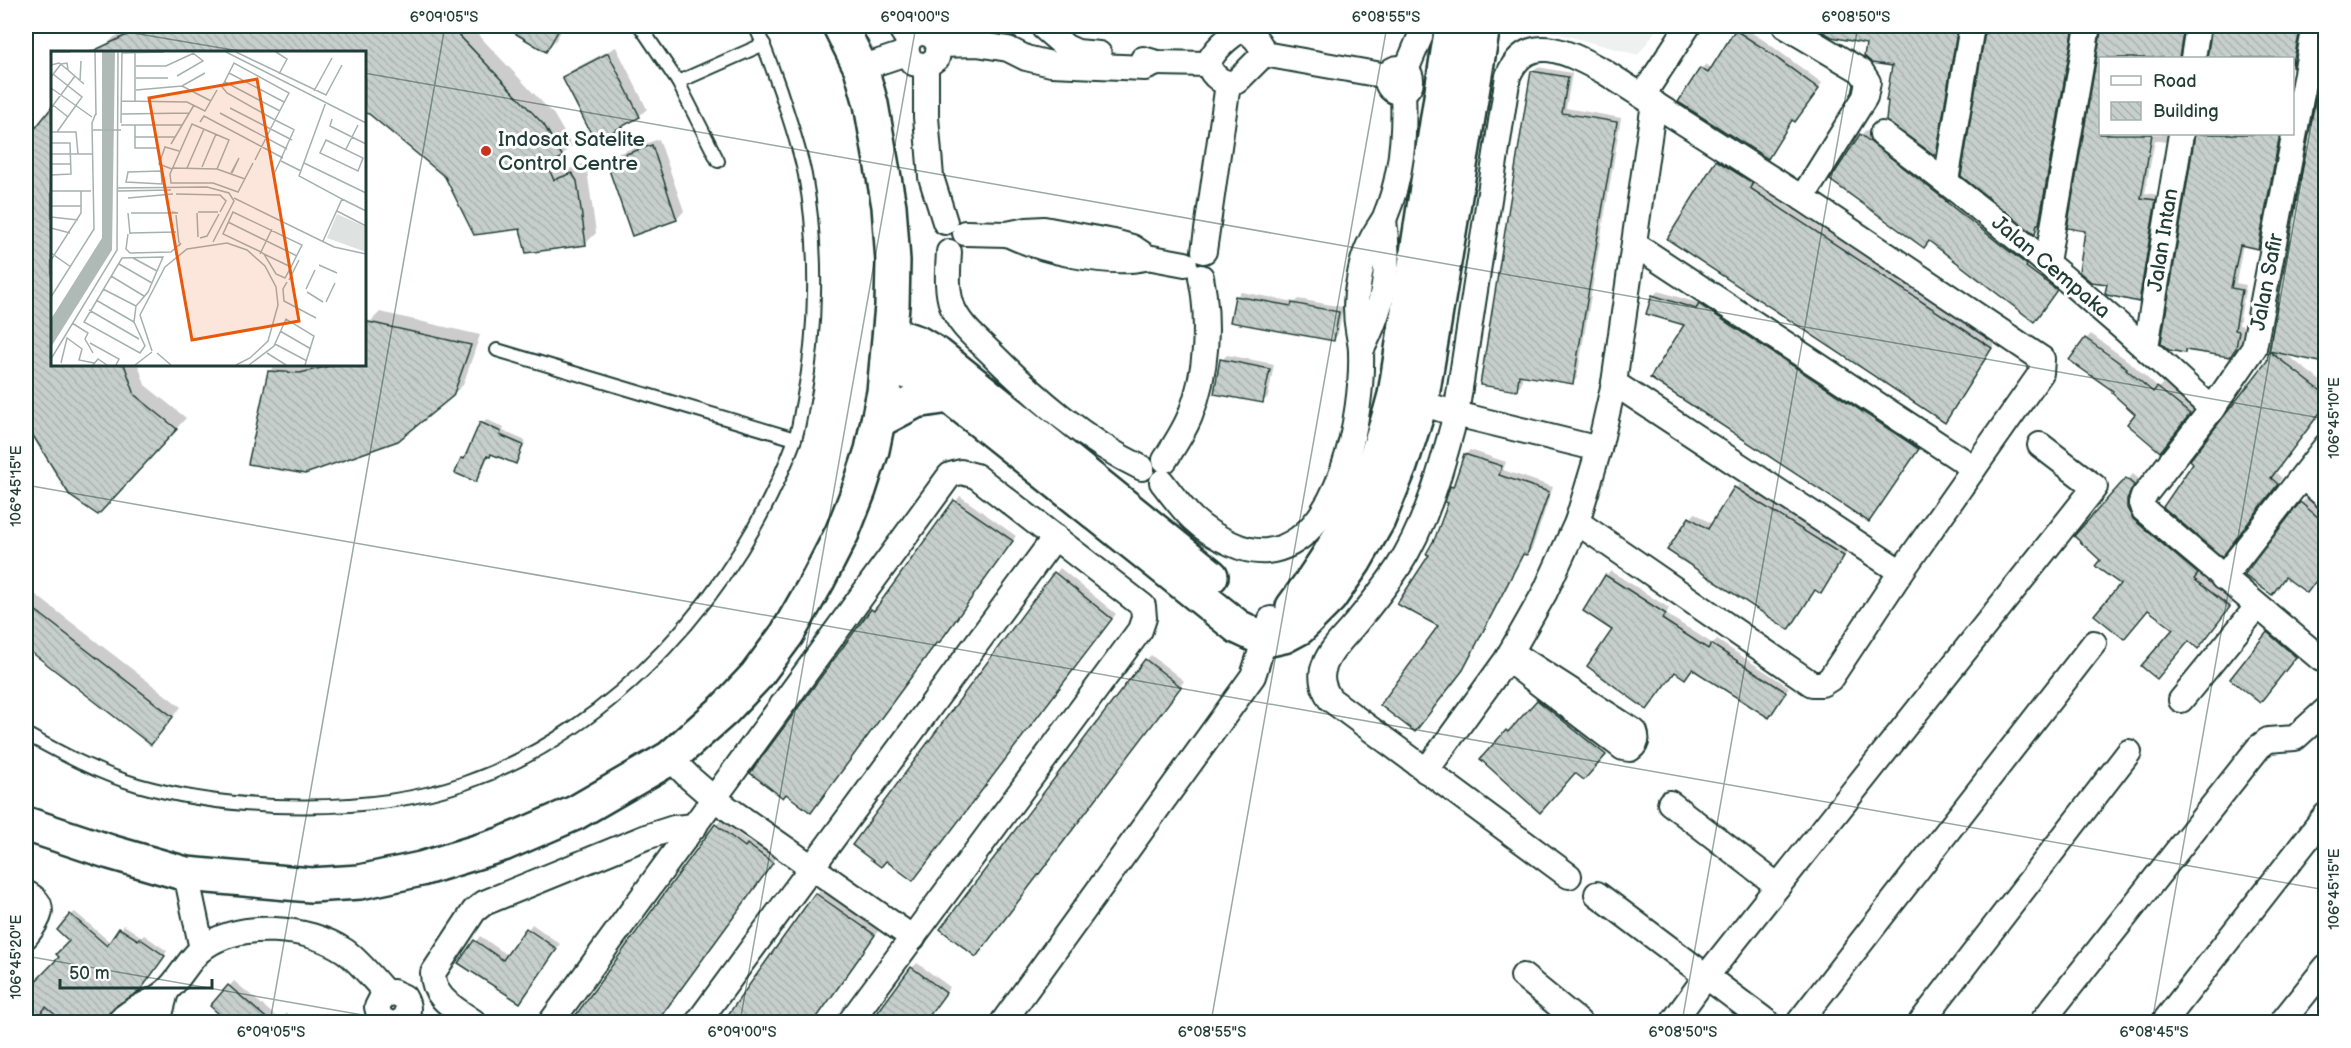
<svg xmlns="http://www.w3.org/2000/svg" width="2351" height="1048" font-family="'Balsamiq Sans',sans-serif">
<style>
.built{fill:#eef1f0}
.shadow{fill:#0003}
.building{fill:url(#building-back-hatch);stroke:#1f3d34;stroke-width:1.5}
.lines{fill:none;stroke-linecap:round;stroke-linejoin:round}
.lane-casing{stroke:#1f3d34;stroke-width:16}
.street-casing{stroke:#1f3d34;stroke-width:28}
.secondary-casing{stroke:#1f3d34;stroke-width:38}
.lane{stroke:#fff;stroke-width:12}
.street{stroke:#fff;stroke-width:24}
.secondary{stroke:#fff;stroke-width:33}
.ticks{fill:none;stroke:#1f3d34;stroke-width:1.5;stroke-opacity:0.45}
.poi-dot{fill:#c8321e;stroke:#fff;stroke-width:2}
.labels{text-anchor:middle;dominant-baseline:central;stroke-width:6;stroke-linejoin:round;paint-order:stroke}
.poi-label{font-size:21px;fill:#1f3d34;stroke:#fff;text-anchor:start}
.street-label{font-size:21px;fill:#1f3d34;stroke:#fff}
.inset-road{fill:none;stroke:#a5b1ae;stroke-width:1.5}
.view{fill:#e8590c;fill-opacity:0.15;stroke:#e8590c;stroke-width:3}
.inset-edge{fill:none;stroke:#1f3d34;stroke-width:3}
.neatline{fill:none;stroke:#1f3d34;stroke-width:2}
.ticks-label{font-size:15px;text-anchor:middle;fill:#1f3d34}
</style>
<defs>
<pattern id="building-back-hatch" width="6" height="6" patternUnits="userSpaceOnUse" patternTransform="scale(1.5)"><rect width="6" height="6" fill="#c7cfcc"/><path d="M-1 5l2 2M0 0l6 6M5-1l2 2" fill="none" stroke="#aab3b0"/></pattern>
</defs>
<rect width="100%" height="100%" fill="#fff"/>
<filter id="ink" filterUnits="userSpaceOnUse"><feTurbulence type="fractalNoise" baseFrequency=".0167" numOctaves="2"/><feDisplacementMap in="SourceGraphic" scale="12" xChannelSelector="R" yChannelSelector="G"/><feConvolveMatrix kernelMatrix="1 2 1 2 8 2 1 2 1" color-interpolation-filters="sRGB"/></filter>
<g filter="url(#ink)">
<polygon class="built" points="1530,26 1659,26 1638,55"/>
<g class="shadow">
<polygon points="138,26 470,26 554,115 572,146 559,158 564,171 583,164 587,170 596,233 586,243 521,227 446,176 364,52 100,52 114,37"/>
<polygon points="506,26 564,26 556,40 546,50"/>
<polygon points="1741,26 1765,41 1822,83 1799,115 1793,119 1767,157 1701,69 1706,64 1713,69"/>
<polygon points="1815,26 1961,26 1940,149 1936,154 1894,65 1868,43 1833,36"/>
<polygon points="1987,26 2077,26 2044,217 2040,228 2035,233"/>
<polygon points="2103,26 2188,26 2185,58 2100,58 2100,134 2171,134 2165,142 2155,140 2145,193 2160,195 2144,295 2139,300 2108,283 2087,230 2069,227"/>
<polygon points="2212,26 2304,26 2292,87 2292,58 2209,58"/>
<polygon points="616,47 647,109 639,116 564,77 572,70"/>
<polygon points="2326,56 2326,361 2283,352 2326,385 2326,406 2275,472 2282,478 2227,549 2268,362"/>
<polygon points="1537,67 1572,73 1566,108 1621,118 1577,378 1572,383 1523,374 1521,384 1516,389 1532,72"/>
<polygon points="52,109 52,364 138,364 145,385 186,418 108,503 71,495 26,421 26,142"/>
<polygon points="1866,130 1952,196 2061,285 2038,315 1930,240 1861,135"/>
<polygon points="2196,134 2284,134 2263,242 2258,247 2243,244 2236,283 2246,285 2239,325 2244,326 2241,342 2230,356 2187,349 2184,352"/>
<polygon points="659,139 684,211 677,219 608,162 616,154"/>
<polygon points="1722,156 1756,178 1753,183 1995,343 1945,421 1717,161"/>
<polygon points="1658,291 1701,304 1705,300 1922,444 1869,520 1686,325 1653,296"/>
<polygon points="1241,292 1295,302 1298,299 1343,307 1338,334 1334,339 1236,297"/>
<polygon points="380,312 480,335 463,385 452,395 269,372 276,364 364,364 370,322"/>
<polygon points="2091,334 2131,363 2158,388 2163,383 2194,409 2165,445 2116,391 2086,339"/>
<polygon points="1227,355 1274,364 1268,397 1263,401 1222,360"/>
<polygon points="486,419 504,428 503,431 526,441 519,458 515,462 492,453 489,455 480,476 476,481 457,472"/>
<polygon points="1470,450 1506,462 1503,470 1553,487 1532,549 1527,554 1525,553 1467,664 1420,725 1440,626 1431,555 1450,502 1451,487 1457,482 1465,455"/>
<polygon points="2133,474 2139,479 2132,493 2203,568 2199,573 2234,601 2204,641 2175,629 2122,584 2102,560 2076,536"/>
<polygon points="1740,483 1848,551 1825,587 1821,592 1816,589 1789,628 1669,549 1695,513 1712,524"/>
<polygon points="960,496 1016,536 944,637 938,640 811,811 786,793 752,773 872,610 877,605 879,606"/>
<polygon points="2308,497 2326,511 2326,569 2313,585 2286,576 2272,593 2301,503"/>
<polygon points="1060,568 1116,614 918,874 854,844"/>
<polygon points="1611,571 1669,608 1666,614 1713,644 1717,640 1789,687 1773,712 1768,716 1693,668 1685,677 1676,671 1647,708 1615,629 1606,576"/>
<polygon points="27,588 181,707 151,743 32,651 26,659 26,590"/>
<polygon points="2275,625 2303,649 2268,693 2268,633"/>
<polygon points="1151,655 1184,681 981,950 1146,660"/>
<polygon points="1543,696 1610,749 1588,774 1575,771 1545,806 1507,731 1512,726 1514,728"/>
<polygon points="721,820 750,843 753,840 776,857 656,1022 716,825"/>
<polygon points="821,889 879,930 813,1022 724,1022"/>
<polygon points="75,912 111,943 124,925 142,937 144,935 167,951 144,985 112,1008 105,1022 26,1022 26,993 61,957 72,941 71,915"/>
<polygon points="532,924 560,944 525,996 461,962 480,936 509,956"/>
<polygon points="917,963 950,987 924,1022 912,968"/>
<polygon points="234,981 280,1020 287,1013 297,1022 232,1022 212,1006"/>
</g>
<g class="building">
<polygon points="146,26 438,26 457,33 544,125 563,157 547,165 554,180 572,173 577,181 586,245 526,253 520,229 474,235 445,177 369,114 364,113 364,52 91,52"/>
<polygon points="503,26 561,26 546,52"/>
<polygon points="1812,26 1958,26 1936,156 1886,121 1888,101 1886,101 1892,66 1872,63 1864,56 1866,44 1832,37"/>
<polygon points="1986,26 2074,26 2039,224 2037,224 2035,235 1961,176"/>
<polygon points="2102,26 2184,26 2179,58 2100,58 2100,134 2152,134 2141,198 2156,200 2139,302 2107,295 2105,293 2107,284 2091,282 2079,272 2085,231 2067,228"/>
<polygon points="2212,26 2301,26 2292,68 2292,58 2207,58"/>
<polygon points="1735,30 1760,46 1819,89 1795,122 1792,120 1768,159 1678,102 1700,68 1708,73"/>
<polygon points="2325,47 2325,363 2269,351 2325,394 2325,406 2271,478 2278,484 2222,557 2163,507 2193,463 2190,460 2267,361"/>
<polygon points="608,53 640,117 595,141 562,77"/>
<polygon points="1531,71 1568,77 1562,113 1617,122 1573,384 1519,375 1517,391 1480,385"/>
<polygon points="52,107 52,364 124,364 135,395 177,429 98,515 70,496 26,424 26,140"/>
<polygon points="1860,134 1948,202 1945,201 2027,265 2026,267 2057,290 2034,322 1929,241 1924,248 1830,180"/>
<polygon points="2195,134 2280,134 2258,249 2240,245 2231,288 2242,290 2235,330 2239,331 2236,348 2230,357 2185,350 2185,353 2169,350 2161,343"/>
<polygon points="652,145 677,220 632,236 606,161"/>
<polygon points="1716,160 1753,183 1750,188 1992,348 1945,423 1667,239"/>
<polygon points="1652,295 1696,309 1699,304 1919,449 1869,522 1650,378 1684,325 1646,314"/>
<polygon points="1235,296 1291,306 1292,303 1339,312 1334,341 1230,322"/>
<polygon points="364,321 471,345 453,396 398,441 305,474 248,464 268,371 300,373 338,364 364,364"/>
<polygon points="2085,338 2127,368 2126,369 2153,392 2157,387 2190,414 2160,452 2127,424 2135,414 2112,393 2113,391 2069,360"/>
<polygon points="1220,359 1270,369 1263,403 1214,394"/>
<polygon points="480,422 501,432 500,435 523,445 516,464 491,454 490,457 487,456 476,482 455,473 461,458 464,459"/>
<polygon points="1464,454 1502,466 1499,475 1549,492 1527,555 1523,554 1463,670 1415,732 1380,705 1438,626 1397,604 1429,555 1426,554 1435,538 1448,503 1445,502 1450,486 1453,487"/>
<polygon points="2126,478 2134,485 2127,499 2127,508 2133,519 2198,574 2194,579 2230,607 2198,649 2189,641 2157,679 2141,666 2173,629 2148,610 2124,639 2094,615 2120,584 2095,566 2100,560 2074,536"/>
<polygon points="1734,487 1844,556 1821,594 1815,590 1789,630 1667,550 1689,517 1708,529"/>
<polygon points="954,500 1013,541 939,643 937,642 811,813 786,794 783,798 750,773 871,609 874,611"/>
<polygon points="2300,502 2325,523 2325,569 2307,593 2285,577 2272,595 2244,575"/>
<polygon points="1054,572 1112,619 913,881 886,861 881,867 852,845"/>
<polygon points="1605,575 1666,614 1662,619 1708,649 1711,644 1786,692 1769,718 1692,669 1685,679 1675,672 1647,710 1587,666 1612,630 1583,611"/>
<polygon points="26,603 173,717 151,745 26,648"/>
<polygon points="2267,632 2296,657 2260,703 2230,679"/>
<polygon points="1145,659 1181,687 976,957 940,929"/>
<polygon points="1537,700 1606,755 1584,780 1575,773 1540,813 1480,759 1506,730 1508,732"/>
<polygon points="715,824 745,847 747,844 773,863 727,926 656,1023 570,1023"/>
<polygon points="815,893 875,935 859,958 813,1023 722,1023"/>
<polygon points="70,914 107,946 119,928 138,940 139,938 165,956 140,991 114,1007 105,1018 105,1023 65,1023 46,1007 32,1023 26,1023 26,991 59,957 56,954 69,941 57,930"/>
<polygon points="526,928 557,949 520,1003 458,963 474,940 503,960"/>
<polygon points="911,967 946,993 924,1023 870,1023"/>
<polygon points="228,985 272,1023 229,1023 210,1006"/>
</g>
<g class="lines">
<defs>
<g id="lane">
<polyline points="640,26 678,82 764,44"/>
<polyline points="678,82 718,161"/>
<polyline points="497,350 795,439"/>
<path d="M26,734C62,754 98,773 138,785C234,812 370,816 465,783C615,731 740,589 794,442C799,429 800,415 803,401C817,332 818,245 805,175C799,146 789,118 780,90C772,68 765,46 755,26"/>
</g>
<g id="street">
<polyline points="899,26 908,40 906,53 913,63 926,66 937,58 939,45 932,35 919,32 908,40"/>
<polyline points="1785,26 1861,71 1868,82 1865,97 1802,198"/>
<polyline points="2315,26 2254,348 2212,409 2143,497 2141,503 2143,509 2321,659"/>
<polyline points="1044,28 1066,47 1077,52 1099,54"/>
<path d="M1242,30C1253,33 1261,44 1264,54L1237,81C1224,87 1212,76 1208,64C1213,51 1230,35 1242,30Z"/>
<polyline points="939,45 977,44 1008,49 1026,58 1051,64 1145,68 1157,63"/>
<polyline points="1264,54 1387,76"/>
<polyline points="2193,58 2198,26"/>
<polyline points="1143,59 1157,63 1208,64"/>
<polyline points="926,66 926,117 931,177 945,222"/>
<circle cx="1399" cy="80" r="12"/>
<polyline points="861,68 906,53"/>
<polyline points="1406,70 1420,37 1421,26"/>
<polyline points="1643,95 1688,26"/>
<path d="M1882,134C1998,219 2107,311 2212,409"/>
<polyline points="1946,181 1972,26"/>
<polyline points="965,233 1007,234 1027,230 1044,229 1114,242 1132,247 1147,257 1185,264"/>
<path d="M1007,234C1043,251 1106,266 1145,258"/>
<polyline points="1634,244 1974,468"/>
<polyline points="1204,251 1228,84"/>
<path d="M949,252C948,270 946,289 952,306C959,325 976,338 990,352C1035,397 1084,440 1142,468"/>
<polyline points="2047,262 2088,26"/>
<polyline points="2146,347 2181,134"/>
<path d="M1361,351C1384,305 1391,271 1384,220"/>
<polyline points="1614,383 1901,572"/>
<polyline points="1406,398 1456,414 1599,449"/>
<path d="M1165,460C1174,446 1184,431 1190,416C1207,373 1210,322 1201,277"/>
<polyline points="2303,477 2326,497"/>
<path d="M1162,482C1184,511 1197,529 1232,544C1243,549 1255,552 1267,551C1341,543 1363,412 1361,352C1361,345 1359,337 1358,330C1355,314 1356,295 1359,280C1361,267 1365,252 1371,241C1375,232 1381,225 1385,217C1402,177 1405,135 1403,92"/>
<polyline points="2223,578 2326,446"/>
<path d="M1507,659L1623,748L1630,749C1637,744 1638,740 1635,732L1511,652"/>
<polyline points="2181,700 2257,607"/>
<polyline points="670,758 691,779 713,798 913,938"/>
<polyline points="1426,771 1507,659 1545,592 1577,522 1599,449 1614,383 1654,103"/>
<polyline points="1670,803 1778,886"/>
<polyline points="186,874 202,949"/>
<path d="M1569,876L1330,699C1323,688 1319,677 1325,664C1331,649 1344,637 1355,624C1370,606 1384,588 1397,569C1427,523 1442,467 1456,414L1508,76C1528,29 1570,54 1603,71L1802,198L2042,359L2041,373L1901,572L1830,679L1822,684H1812L1577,522"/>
<path d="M26,893C50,905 38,921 26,936"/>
<polyline points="1597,894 1767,1022"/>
<polyline points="1523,976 1579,1022"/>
<path d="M119,1022C131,1008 151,1004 165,992C180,980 188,959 204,947C241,921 308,926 345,951C360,962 374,980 387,994"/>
<polyline points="158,1022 166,992"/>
<path d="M387,1022L380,1018L377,1007L382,997L393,992L404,997C410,1007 410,1016 399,1022"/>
<path d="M474,1022C455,1008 433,999 433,973L474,911L484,903L646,837L674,828L695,826"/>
<polyline points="551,1022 950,475 961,472 976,476 1143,606 1144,618 1140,630 850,1022"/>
<polyline points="698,1022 1055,537"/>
<polyline points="1003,1022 1253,676 1271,619"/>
<polyline points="1673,1022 1705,978 2095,487 2040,445"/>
<polyline points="1799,1022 2094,643"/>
<polyline points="1921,1022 2129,752"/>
<polyline points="2042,1022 2259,747 2268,740 2295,738 2326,710"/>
<polyline points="2164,1022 2326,815"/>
<polyline points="2282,1022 2326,967"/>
</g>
<g id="secondary">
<polyline points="891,334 918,343 938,355 1211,576"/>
<polyline points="887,363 933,383 1238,627 1266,640 1284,636 1299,628 1330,597 1354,562 1378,520 1400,466 1421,402 1483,26"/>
<polyline points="878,421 916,401 949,396"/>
<path d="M1293,607C1346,538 1373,479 1395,395L1452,26"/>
<polyline points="26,824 110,852 186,874 311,885 360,882 421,869 503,844 575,813 670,758 724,710 756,676 787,634 818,580 842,533 859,490 872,450 884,392 892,306 893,261 889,206 871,104 861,68 840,26"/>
</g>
</defs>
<use href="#lane" class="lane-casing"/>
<use href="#street" class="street-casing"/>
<use href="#secondary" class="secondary-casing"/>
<use href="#lane" class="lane"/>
<use href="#street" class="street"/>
<use href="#secondary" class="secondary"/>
</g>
</g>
<path class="ticks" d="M92,26L245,52M364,73L2326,419M26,485L2326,890M26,956L403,1022M270,1022L445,26M740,1022L916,26M1211,1022L1387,26M1682,1022L1858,26M2152,1022L2326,41"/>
<circle class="poi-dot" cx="486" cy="151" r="6"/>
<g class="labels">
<g class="poi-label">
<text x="498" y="139">Indosat Satelite<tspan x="498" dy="24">Control Centre</tspan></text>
</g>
<g class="street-label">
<text transform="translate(2163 240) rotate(-81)">Jalan Intan</text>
<text transform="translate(2051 267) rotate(40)">Jalan Cempaka</text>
<text transform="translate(2267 282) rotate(-79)">Jalan Safir</text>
</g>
</g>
<g transform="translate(51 51)">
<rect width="315" height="315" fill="#fff"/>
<path d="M286,163L315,176V201L276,187Z" fill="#dee3e2"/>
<path d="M51,1H64L61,199L0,296V268L51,187Z" fill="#afbab7"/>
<path class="inset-road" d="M0,1H19M44,1L45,64M175,1L315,72M185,1L275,44L291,14M225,1L236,8L228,23M71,2L113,1M84,2V51M0,14L8,12L17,19M85,15H115L143,2M178,22L233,51M2,23L31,46L6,81M126,25L152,10L142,2M0,26L10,13L16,12L17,19L33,33M85,27H117M29,30L30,10M174,31L229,60M131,35L160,50M0,37L41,66M85,39L131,35L154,22M263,40L281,7M71,50L136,51L154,60L166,39M2,54L17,66M0,57L24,25M179,57L241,89M169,62L236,98M71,63L138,62M281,68L279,75L315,93M149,71L153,65L232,107M70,72L71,1M70,74H131M84,74V97H108M42,79H70M0,81H25L27,103M84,86H124M275,89L312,107L307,120L269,102ZM0,92H19L20,123L0,124M120,93L143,54M295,98L307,74M0,103H41M204,109L224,69L238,42L183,12L171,36L176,42L224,69L242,78L243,79L224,121M230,110L250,120M253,112L315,142M0,113H19M151,116L165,83M121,117L166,118L194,128M136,117L153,78M121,118L108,113L114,96L128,100M166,118L178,89L141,73L119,123L120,132H162L187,141L202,112M110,120L111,133L75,131L77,121ZM180,122L188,107L181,122M67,137L156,136L178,142L183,150L162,191M0,140H40M67,140L120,139M125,143L169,144L175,150L169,161M77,147L122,143M183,147L283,196L315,203M291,148L315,160M0,155H30M286,160L315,175M147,161H167M77,162L79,183M80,162H127L121,161M146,162L147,186M125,164L128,192M0,166L27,169M177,171L246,205M0,177L19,182M79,182L125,181M77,183L75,198L79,202L120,201L130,192L128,195M149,187L156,185L168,163M272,190L291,148L248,125L275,51M0,202L20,216M209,203L221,178M213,203L225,223L234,227L240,216L251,194L182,161L172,183L210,201L213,203L240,216M112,206L97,241L85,255L83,271L94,295L89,302L33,271L71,207ZM82,207L106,220M0,209L30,162V140M68,213L101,232M268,214L286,222M60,225L93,245M238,229L248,209M236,231L232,238L233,250L265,267M52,238L85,255M255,238L264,219M256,241L272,251M0,246L43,178L41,72L45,62M45,249L83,271M275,251L284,232M38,259L88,288M21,272L37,282L34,288L42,302M229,280L260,298M39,292L68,308L65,314M224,293L256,310M101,300L89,264L114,216L136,198L176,192L196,199L214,215L225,236L227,254L217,290L199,307L185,314M106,302L120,314M216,302L235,314M0,308L66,199L67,1M10,312L16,287L31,298L28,309L43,312M42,314L47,308L56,314M84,314L101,301M198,314L223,295L235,268L263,285L254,314"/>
<path class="view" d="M206,28L248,270L141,289L98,47Z"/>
<rect width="315" height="315" class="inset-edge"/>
</g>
<rect width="2351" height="1048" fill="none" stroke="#fff" stroke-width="66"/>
<rect x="2099" y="57" width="195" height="78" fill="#ffffff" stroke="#a5b1ae" stroke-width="1.5"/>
<rect x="2111" y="76" width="30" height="9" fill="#ffffff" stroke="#a5b1ae" stroke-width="1.5"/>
<text x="2153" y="87" font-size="18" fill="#1f3d34">Road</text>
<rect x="2111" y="102" width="30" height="18" fill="url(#building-back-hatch)" stroke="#a5b1ae" stroke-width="1.5"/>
<text x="2153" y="117" font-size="18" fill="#1f3d34">Building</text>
<path d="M60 979v9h152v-9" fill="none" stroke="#1f3d34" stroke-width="3"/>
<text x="69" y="979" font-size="18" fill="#1f3d34" stroke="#ffffff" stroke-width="4.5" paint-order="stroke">50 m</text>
<rect x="33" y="33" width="2285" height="982" class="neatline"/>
<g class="ticks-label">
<text x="444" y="22">6°09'05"S</text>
<text x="915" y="22">6°09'00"S</text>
<text x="1386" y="22">6°08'55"S</text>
<text x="1856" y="22">6°08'50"S</text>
<text transform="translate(2334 418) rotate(-90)" y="5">106°45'10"E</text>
<text transform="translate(16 486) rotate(-90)" y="5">106°45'15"E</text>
<text transform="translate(2334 889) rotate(-90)" y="5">106°45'15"E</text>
<text transform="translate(16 957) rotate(-90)" y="5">106°45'20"E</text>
<text x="271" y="1037">6°09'05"S</text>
<text x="742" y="1037">6°09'00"S</text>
<text x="1212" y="1037">6°08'55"S</text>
<text x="1683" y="1037">6°08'50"S</text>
<text x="2154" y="1037">6°08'45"S</text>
</g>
</svg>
